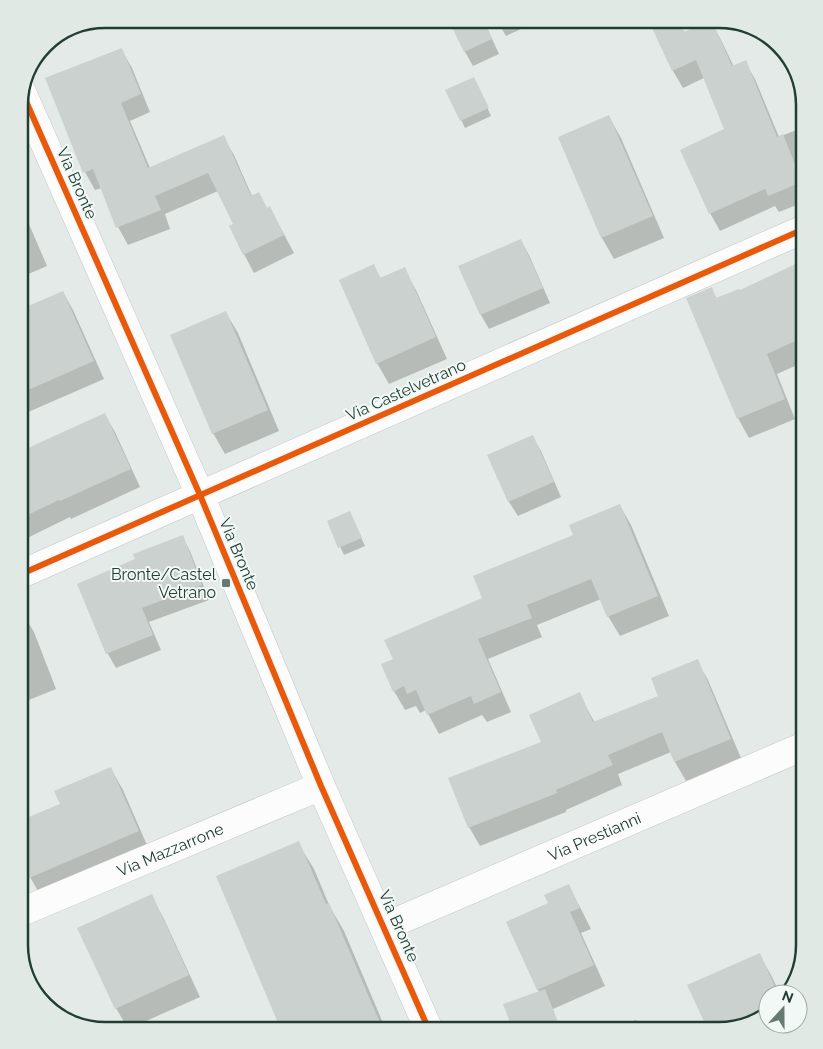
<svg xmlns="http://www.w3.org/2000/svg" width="823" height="1049" font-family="Raleway,sans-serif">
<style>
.shadow{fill:#0003}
.building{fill:#cbd1ce}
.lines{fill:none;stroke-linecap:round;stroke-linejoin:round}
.minor-casing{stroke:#c1c7c4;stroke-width:29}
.minor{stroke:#fbfcfb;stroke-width:28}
.cycleway-casing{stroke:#f2f8f5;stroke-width:9}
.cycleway{stroke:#e8590c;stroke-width:6}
.poi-dot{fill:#667a71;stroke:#f2f8f5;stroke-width:2}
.labels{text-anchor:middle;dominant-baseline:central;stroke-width:4;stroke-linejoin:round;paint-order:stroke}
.street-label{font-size:16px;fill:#223d32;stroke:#f2f8f5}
.poi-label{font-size:16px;fill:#223d32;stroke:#f2f8f5;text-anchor:end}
.rim{fill:none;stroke:#223d32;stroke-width:2.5}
</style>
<rect width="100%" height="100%" fill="#e4eae7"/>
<g class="shadow">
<polygon points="450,19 483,19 499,54 473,66 465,52"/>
<polygon points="496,19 543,19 506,36"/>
<polygon points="671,19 677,19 685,33 710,21 720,38 734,67 745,62 755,79 779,137 804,127 804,202 779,212 775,206 720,231 710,213 725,130 704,78 683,88 673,71 653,27"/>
<polygon points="100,20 100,21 45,44 48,40"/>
<polygon points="121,49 132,68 150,112 130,121 150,168 223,137 234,155 252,196 267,209 270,208 294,253 254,273 244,254 235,224 218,191 165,214 170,229 128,245 118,227 102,188 95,190 85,172"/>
<polygon points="477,85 491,116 465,128 447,90"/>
<polygon points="609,117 621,138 664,238 614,259 602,238 559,138"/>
<polygon points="19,201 47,266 19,278"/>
<polygon points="521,241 529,255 550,303 489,329 481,315 460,267"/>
<polygon points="804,262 804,362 777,374 795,419 749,438 738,418 711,288 717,299 739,292"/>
<polygon points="374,266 381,279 404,269 416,290 447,359 389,384 377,363"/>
<polygon points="63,292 73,310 104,379 19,416 19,311"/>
<polygon points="226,313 238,333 279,431 225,454 213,433"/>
<polygon points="105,415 115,432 140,487 71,519 70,517 19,542 19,454"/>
<polygon points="532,436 541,451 561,497 518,516 509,502 489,455"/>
<polygon points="620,506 631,525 669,616 620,636 608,616 601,599 537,625 542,637 488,659 511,712 487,722 482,715 439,734 426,710 420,713 416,706 405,710 394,691 395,659"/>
<polygon points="353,520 365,546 344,555 328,521"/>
<polygon points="182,536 190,551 209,600 149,622 161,650 116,668 108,654 79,585 137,560"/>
<polygon points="22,612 34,632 56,689 19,704 19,613"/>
<polygon points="697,661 708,680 741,758 686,781 675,762 671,752 618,774 622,785 566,810 566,812 480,846 469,827 542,742 579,694 595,723 660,696"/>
<polygon points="111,769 123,790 150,852 42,898 30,877 19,852 19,823 61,804"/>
<polygon points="298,843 314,869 330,907 344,931 386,1030 282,1030 217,877"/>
<polygon points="568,886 580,907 591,929 581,933 605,986 553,1009 558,1024 540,1030 514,1030 504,1005 539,992 507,922 550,903"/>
<polygon points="151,896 163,917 200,997 128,1029 116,1008"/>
<polygon points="759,954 771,975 780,994 768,994 768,1014 766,1016 719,1030 709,1030 689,985"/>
<polygon points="636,1020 642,1030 613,1030"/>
</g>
<g class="building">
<polygon points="448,19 483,19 492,39 464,52"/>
<polygon points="668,19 678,19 684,32 711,19 732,66 746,60 777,137 783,134 802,182 768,196 765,189 709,214 680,150 724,129 696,60 672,71 651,26"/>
<polygon points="122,48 141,94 121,103 148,168 224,135 251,196 259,192 267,208 270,206 284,235 243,255 229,226 233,224 208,173 155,196 161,210 116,228 93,169 83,173 45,78"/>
<polygon points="474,77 489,108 460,121 445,90"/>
<polygon points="609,115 653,216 601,238 558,137"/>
<polygon points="521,239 543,288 480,315 458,266"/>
<polygon points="804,260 804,337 767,354 785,399 737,419 686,298 712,287 716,298 739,289 740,290"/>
<polygon points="374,264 380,278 405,267 436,337 376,364 339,280"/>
<polygon points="63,291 94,361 19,394 19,310"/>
<polygon points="226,311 268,410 212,434 170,335"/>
<polygon points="105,413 131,469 60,501 59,500 19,519 19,452"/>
<polygon points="533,435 554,482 508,502 487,455"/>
<polygon points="620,504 658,596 607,617 591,579 527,605 532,618 478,639 501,692 474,704 471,696 427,715 416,690 407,694 404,686 393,692 381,664 393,659 384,640 482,598 473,576 573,535 569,525"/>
<polygon points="350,511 362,538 338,548 327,521"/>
<polygon points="183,535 202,585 142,608 153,635 106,654 77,584 135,559 133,554"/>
<polygon points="698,659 731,739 674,762 662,732 608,755 613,765 556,790 557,793 468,828 448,778 541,742 529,715 580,692 593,722 658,696 651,678"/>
<polygon points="111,767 139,831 29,878 19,855 19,821 60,804 54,791"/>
<polygon points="299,841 326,904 329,903 383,1030 281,1030 216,876"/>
<polygon points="569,884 580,908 570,912 594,965 537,990 506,922 548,903 544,895"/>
<polygon points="152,894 189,975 115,1009 77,928"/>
<polygon points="760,953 778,994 768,994 768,1014 766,1016 719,1030 708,1030 687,985"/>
<polygon points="545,989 561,1030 513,1030 503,1004"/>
</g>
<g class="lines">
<defs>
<g id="minor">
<polyline points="21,90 200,495 321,786 429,1030"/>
<polyline points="19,575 804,229"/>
<path id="s1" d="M19,913L321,786"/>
<path id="s2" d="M384,927L804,746"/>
</g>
</defs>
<use href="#minor" class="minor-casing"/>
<use href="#minor" class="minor"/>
<defs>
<g id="cycleway">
<polyline points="21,90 200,495 321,786 429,1030"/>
<polyline points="19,575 804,229"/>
</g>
</defs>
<use href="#cycleway" class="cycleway-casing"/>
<use href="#cycleway" class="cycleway"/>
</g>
<rect class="poi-dot" x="221" y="578" width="10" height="10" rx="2.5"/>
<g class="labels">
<g class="street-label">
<text transform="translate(77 183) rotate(66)">Via Bronte</text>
<text transform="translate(406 390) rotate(-24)">Via Castelvetrano</text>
<text transform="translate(239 554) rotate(67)">Via Bronte</text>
<text stroke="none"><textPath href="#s2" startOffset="229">Via Prestianni</textPath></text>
<text stroke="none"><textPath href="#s1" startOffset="164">Via Mazzarrone</textPath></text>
<text transform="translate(399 926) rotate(66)">Via Bronte</text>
</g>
<g class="poi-label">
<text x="216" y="574">Bronte/Castel<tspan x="216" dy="18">Vetrano</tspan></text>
</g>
</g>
<path d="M0 0H823V1049H0ZM105 28H719A77 77 0 0 1 796 105V945A77 77 0 0 1 719 1022H105A77 77 0 0 1 28 945V105A77 77 0 0 1 105 28Z" fill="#e1e9e5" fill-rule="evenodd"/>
<path class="rim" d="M105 28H719A77 77 0 0 1 796 105V945A77 77 0 0 1 719 1022H105A77 77 0 0 1 28 945V105A77 77 0 0 1 105 28Z"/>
<g transform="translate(783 1009) rotate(21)"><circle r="24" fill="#f2f8f5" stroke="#9fada7"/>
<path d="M0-4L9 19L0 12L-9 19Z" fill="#667a71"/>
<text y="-8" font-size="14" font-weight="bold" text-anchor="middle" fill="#223d32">N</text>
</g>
</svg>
